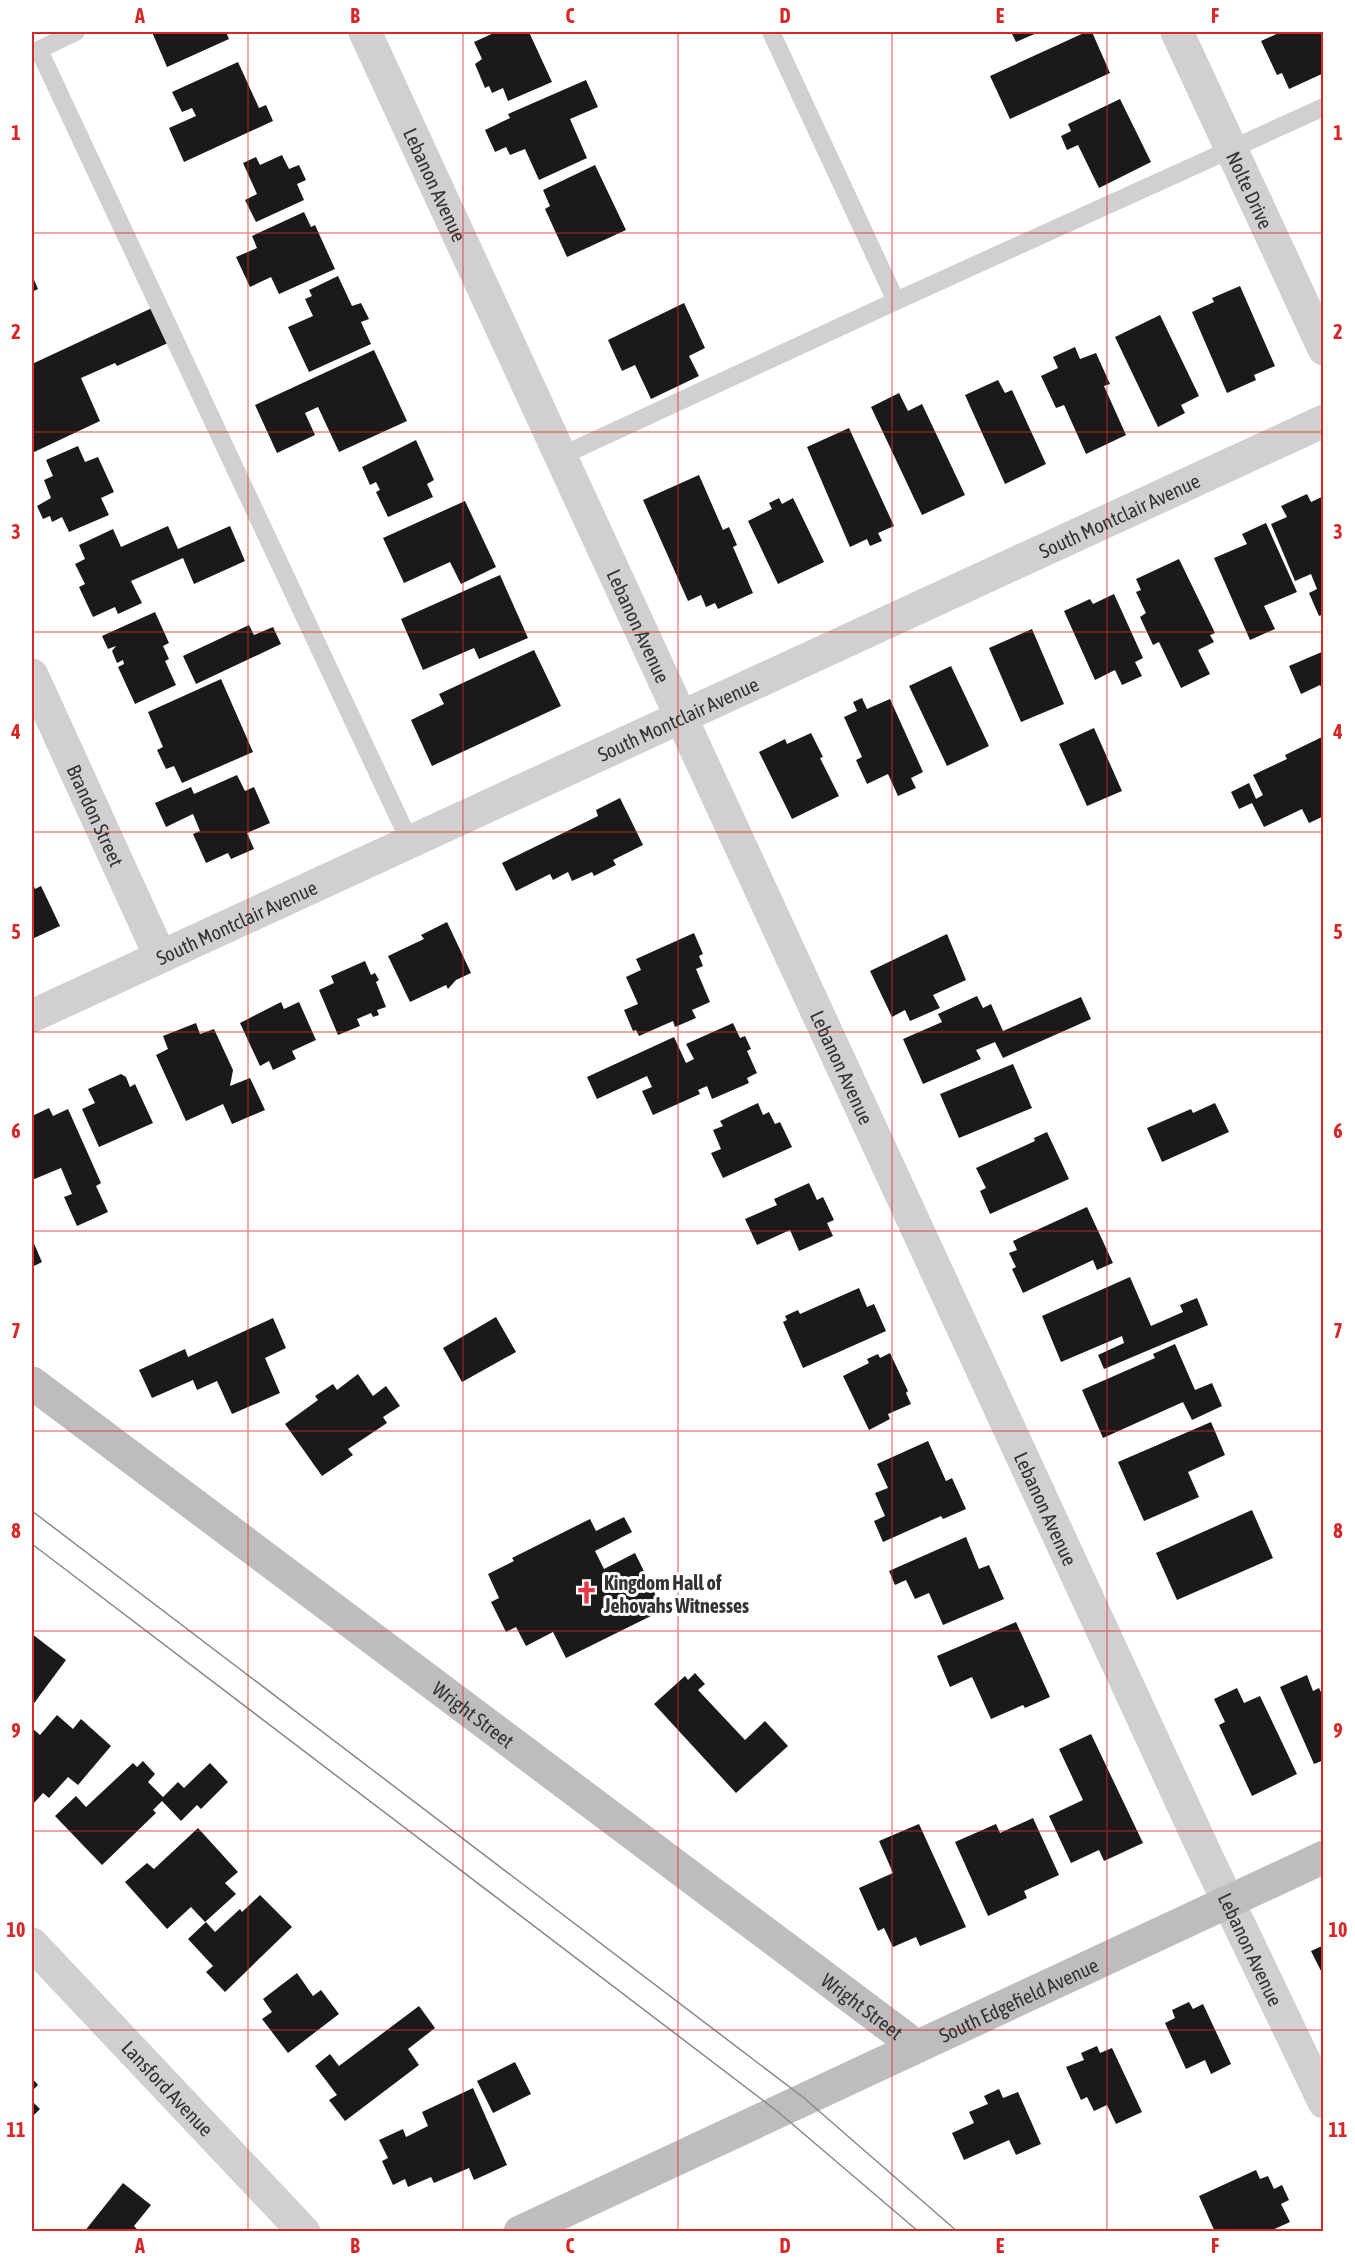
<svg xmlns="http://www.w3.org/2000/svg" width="1355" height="2263" font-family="'Asap Condensed',sans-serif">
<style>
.building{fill:#1a1a1a}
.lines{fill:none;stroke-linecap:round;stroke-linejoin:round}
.lane{stroke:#d0d0d0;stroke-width:18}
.street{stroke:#d0d0d0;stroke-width:33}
.secondary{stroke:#bdbdbd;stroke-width:33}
.tram{stroke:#888;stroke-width:1.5}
.grid{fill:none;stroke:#d62828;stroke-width:1.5;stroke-opacity:0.55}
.labels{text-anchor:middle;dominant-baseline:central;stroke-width:6;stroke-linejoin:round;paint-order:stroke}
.street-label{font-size:20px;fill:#333;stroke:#fff}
.poi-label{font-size:20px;font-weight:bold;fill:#333;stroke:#fff;text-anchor:start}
.neatline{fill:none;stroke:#d62828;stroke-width:2}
.grid-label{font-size:20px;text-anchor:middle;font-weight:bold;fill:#d62828}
</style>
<rect width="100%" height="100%" fill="#fff"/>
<g class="building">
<polygon points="152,32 226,32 229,39 167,67"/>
<polygon points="496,32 529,32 552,82 508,101 503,88 492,93 489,86 485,88 475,64 482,59 474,42"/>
<polygon points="1011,32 1039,32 1016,42"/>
<polygon points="1086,32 1092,32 1110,73 1010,119 990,76"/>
<polygon points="1281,32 1324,32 1324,73 1289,89 1282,73 1277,75 1261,41"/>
<polygon points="238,62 259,108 266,105 273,121 184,162 169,128 196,116 192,108 182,112 172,92"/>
<polygon points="586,80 598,107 570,119 587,158 539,180 525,149 510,155 506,147 495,152 485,130 510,118 508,114"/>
<polygon points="1120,99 1151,162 1099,188 1078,145 1067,150 1061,136 1071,131 1068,124"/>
<polygon points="282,155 289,169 299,165 306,180 297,184 304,200 256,222 245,200 257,194 243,163 256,157 260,165"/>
<polygon points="595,165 626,230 567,257 545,209 550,206 543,190"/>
<polygon points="304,212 311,227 315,225 335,269 279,294 271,277 250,287 236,257 257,248 252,236"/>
<polygon points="32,275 38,289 32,292"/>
<polygon points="338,276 352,306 361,303 369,319 361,322 371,344 309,372 288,327 313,316 305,299 312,296 309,290"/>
<polygon points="1240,286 1275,366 1254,375 1256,380 1227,393 1192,312 1214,302 1212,298"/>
<polygon points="684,303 705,348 689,356 699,376 651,399 635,365 622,371 608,340"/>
<polygon points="152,308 168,343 117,366 115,363 81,378 100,421 32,453 32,364"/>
<polygon points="1160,315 1199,396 1181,405 1185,413 1158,427 1115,337"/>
<polygon points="1075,347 1080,359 1096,353 1110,384 1104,386 1126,435 1086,454 1064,405 1056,408 1041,376 1058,368 1053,357"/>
<polygon points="374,350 407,421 339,452 318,407 305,413 315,435 277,453 255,405"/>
<polygon points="998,380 1005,393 1012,390 1046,464 1005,484 965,395"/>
<polygon points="899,393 908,411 922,404 965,495 922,515 871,407"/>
<polygon points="849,428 894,526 878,533 882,541 870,546 867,539 850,547 807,447"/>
<polygon points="416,440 434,480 427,484 433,497 388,517 376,492 380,490 376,482 370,485 362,467"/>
<polygon points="78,446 85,462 98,457 114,492 101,498 109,515 69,532 62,517 52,522 50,516 43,519 37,506 51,498 44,480 53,476 46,460"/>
<polygon points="699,475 723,530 729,527 737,545 733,547 753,593 718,609 715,603 706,607 701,595 688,601 643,500"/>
<polygon points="1307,494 1311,502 1324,496 1324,614 1319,616 1309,593 1317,589 1311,574 1295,581 1271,524 1287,517 1281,506"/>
<polygon points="779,498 782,504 793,498 824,562 778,584 748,521 772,509 769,503"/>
<polygon points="465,501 496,567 461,584 450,562 404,583 383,538"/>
<polygon points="1266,523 1297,592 1264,606 1275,629 1250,640 1214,558 1247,544 1242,534"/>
<polygon points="168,526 178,549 230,526 245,561 194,584 183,558 131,581 142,603 118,614 115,607 93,617 79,587 85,584 75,564 85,559 79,545 113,529 121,547"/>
<polygon points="1179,559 1215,633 1210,635 1214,642 1198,650 1210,674 1181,688 1159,642 1153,645 1140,617 1146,613 1136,592 1141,590 1136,579"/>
<polygon points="500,575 528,638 479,659 474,648 423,670 401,619"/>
<polygon points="1114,594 1143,658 1135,662 1142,676 1122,685 1115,670 1095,680 1064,611 1090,599 1093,604"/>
<polygon points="155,612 169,643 163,646 169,659 165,661 176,685 135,704 118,667 124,664 123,660 117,663 112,651 116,646 108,649 102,636"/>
<polygon points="249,625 254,635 273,627 281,644 196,684 183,656"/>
<polygon points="1032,629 1064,704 1021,722 989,648"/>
<polygon points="534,650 561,706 432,766 411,720 444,704 439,694"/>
<polygon points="1324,651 1324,693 1320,685 1301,694 1289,666"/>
<polygon points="951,666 989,746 947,766 909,686"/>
<polygon points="221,679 253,752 182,783 174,766 166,769 157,750 163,747 148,712"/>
<polygon points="862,698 867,709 890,699 923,772 911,778 916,788 898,796 888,774 867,784 856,760 862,757 844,717 857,711 853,702"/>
<polygon points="1094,728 1122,791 1087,806 1059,744"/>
<polygon points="811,733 823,757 820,758 839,796 792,819 759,752 785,739 787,744"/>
<polygon points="1324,736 1324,816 1309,823 1302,809 1264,827 1252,803 1239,809 1231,792 1249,783 1256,799 1263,795 1253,775 1287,759 1285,755"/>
<polygon points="237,775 245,791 254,787 270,823 247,833 254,849 231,859 228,853 206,863 193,834 200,831 193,814 166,827 155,803 191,787 194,794"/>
<polygon points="620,798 643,845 613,860 616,865 594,876 592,872 572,881 568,872 553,880 550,874 516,891 502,863 598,816 596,810"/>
<polygon points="32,881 35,889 41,886 60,926 32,939"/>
<polygon points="447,922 471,973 456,980 448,989 446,985 410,1002 388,956 424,939 421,935"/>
<polygon points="694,933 703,954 699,956 703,966 696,969 710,1002 692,1010 696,1018 675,1027 673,1021 639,1036 636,1030 633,1031 624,1010 638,1004 626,977 641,970 636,959"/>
<polygon points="947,934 966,980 933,995 940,1008 910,1021 905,1010 892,1017 870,971"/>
<polygon points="365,961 371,975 375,973 379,980 376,982 386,1007 377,1010 379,1015 373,1017 371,1013 357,1019 360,1026 338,1035 319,990 334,983 331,976"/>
<polygon points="977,996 983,1008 991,1004 1003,1031 1081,997 1091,1019 1003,1058 995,1042 976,1050 981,1059 923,1084 903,1039 942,1022 938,1014"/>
<polygon points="281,1002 284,1009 299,1002 316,1040 292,1051 296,1059 273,1070 269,1061 260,1066 240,1023"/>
<polygon points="196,1023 200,1034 214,1029 233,1070 230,1086 250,1078 265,1110 232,1124 223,1104 186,1121 156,1055 168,1049 163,1036"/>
<polygon points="733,1023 740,1038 745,1036 751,1049 747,1051 757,1073 747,1078 749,1083 712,1099 707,1086 698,1090 700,1094 653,1115 642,1091 652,1087 647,1076 597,1099 587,1077 674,1037 686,1063 694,1059 686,1044"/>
<polygon points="1013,1064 1032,1108 959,1138 940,1094"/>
<polygon points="121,1074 126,1077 130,1087 135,1084 153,1123 99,1147 82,1109 95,1103 88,1089"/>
<polygon points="758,1103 763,1115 769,1112 775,1124 780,1122 792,1147 723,1178 711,1153 721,1149 713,1130 723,1126 720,1121"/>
<polygon points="1215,1103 1229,1132 1162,1162 1147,1128 1191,1109 1193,1113"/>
<polygon points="49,1108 53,1116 68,1109 101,1183 96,1186 108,1212 77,1226 64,1197 72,1194 61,1168 32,1180 32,1116"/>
<polygon points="1047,1132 1069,1179 990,1214 980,1191 986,1188 976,1168 1035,1141 1034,1138"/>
<polygon points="809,1183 817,1200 823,1197 834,1220 827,1223 833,1236 799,1251 790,1230 757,1245 745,1219 777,1205 774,1199"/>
<polygon points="1087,1207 1113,1263 1097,1270 1093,1260 1023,1293 1012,1269 1016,1267 1009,1253 1017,1250 1013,1241"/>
<polygon points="32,1239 42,1262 32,1267"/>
<polygon points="1130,1277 1151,1326 1183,1312 1180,1305 1197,1298 1208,1325 1104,1369 1098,1355 1124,1343 1122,1336 1061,1362 1042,1316"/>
<polygon points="859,1288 867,1307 874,1304 886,1331 803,1368 783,1322 787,1320 785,1316 798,1310 800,1314"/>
<polygon points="496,1317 516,1352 462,1382 443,1348"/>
<polygon points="273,1318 286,1348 265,1358 280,1393 232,1414 217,1381 197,1390 193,1380 152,1398 139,1370 185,1349 188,1357"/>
<polygon points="1175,1344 1195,1390 1212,1383 1222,1406 1192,1420 1183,1402 1103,1438 1082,1390 1155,1358 1153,1354"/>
<polygon points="890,1353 908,1391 906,1393 911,1404 888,1414 890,1419 869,1430 843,1376 869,1363 867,1359 878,1354 880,1358"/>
<polygon points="358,1374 373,1396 386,1386 400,1406 383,1417 387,1423 348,1449 353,1455 322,1476 285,1424 318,1400 315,1396 333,1384 337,1390"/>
<polygon points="1211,1422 1225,1455 1188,1472 1199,1497 1144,1521 1118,1462"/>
<polygon points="928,1441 946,1481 952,1478 966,1509 943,1519 941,1516 883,1542 874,1521 885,1516 875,1493 888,1488 877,1464"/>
<polygon points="1252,1510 1273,1558 1177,1600 1156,1553"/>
<polygon points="624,1517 632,1532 595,1551 604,1569 635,1553 663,1610 566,1658 553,1632 526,1646 516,1627 506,1632 491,1602 499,1598 488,1574 514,1561 512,1558 590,1519 596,1531"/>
<polygon points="966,1537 979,1569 989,1565 1004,1599 943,1625 929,1593 915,1599 906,1580 895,1585 889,1571"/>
<polygon points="1016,1622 1050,1697 1025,1708 1023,1705 991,1719 972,1677 950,1687 937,1656"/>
<polygon points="32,1634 66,1660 32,1706"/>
<polygon points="695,1673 705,1684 698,1690 745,1740 765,1721 788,1746 736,1793 654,1704 685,1676 688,1680"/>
<polygon points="1307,1675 1313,1691 1319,1688 1324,1698 1324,1760 1314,1764 1280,1687"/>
<polygon points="1237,1688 1244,1703 1260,1696 1297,1774 1252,1796 1219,1725 1225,1722 1214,1699"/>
<polygon points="57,1715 73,1729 81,1719 111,1746 78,1785 68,1777 49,1798 43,1793 34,1803 32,1801 32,1728 40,1735"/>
<polygon points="1091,1734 1143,1843 1104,1861 1099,1850 1071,1863 1049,1816 1083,1800 1059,1749"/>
<polygon points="143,1761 155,1774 148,1782 163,1797 178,1782 184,1788 210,1763 228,1782 201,1809 197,1805 181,1821 162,1801 153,1810 156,1813 102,1865 55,1816 76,1796 86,1807 133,1763 137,1767"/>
<polygon points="1033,1818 1059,1875 1024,1891 1027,1898 988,1916 955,1842 996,1824 1000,1833"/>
<polygon points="919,1824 966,1927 920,1946 916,1937 893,1947 884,1928 878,1931 859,1888 893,1873 879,1841"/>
<polygon points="198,1828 238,1872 225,1883 236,1894 205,1922 191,1907 167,1929 125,1882 147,1863 154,1869"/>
<polygon points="260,1895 292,1927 225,1992 206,1972 213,1966 188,1939 206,1922 215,1932 240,1909 242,1912"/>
<polygon points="1324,1945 1324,1977 1311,1951"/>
<polygon points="297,1973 313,1996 321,1990 339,2014 288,2053 262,2019 272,2012 263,1999"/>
<polygon points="1189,2002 1193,2009 1203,2004 1231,2064 1211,2074 1205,2060 1186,2069 1165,2023 1175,2018 1172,2010"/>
<polygon points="419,2006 435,2028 408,2049 419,2065 345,2121 329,2100 337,2095 315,2066 330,2054 339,2066"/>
<polygon points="1097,2046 1100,2053 1112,2048 1142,2112 1116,2124 1107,2105 1094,2111 1087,2097 1081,2100 1066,2067 1084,2060 1081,2053"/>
<polygon points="515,2062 531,2094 493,2113 477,2081"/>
<polygon points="32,2078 38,2085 32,2091"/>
<polygon points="473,2088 507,2165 474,2180 469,2168 434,2183 431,2177 408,2187 405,2179 393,2185 382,2161 388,2158 379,2140 403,2129 406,2137 428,2126 422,2112"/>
<polygon points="999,2089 1003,2098 1018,2092 1041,2144 1016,2155 1009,2140 964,2160 952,2133 974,2123 969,2112 988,2104 984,2096"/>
<polygon points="32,2101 40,2109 32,2117"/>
<polygon points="1256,2170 1260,2179 1268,2176 1274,2189 1282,2185 1289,2200 1281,2204 1290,2222 1268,2232 1222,2232 1221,2229 1215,2232 1199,2196"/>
<polygon points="123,2183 151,2205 134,2226 140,2232 84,2232"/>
</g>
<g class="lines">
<g class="lane">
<polyline points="771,32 896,301"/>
<polyline points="39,50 410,842"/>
<polyline points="32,53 76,32"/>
<polyline points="561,456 896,301 1324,107"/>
</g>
<g class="street">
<path id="s1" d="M365,32L1205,1853L1324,2102"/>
<path id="s2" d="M1177,32L1324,349"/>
<path id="s3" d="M32,675L160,956"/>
<path id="s4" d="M32,1016L1324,421"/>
<path id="s5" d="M32,1944L304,2232"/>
</g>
<g class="secondary">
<path id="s6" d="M32,1383L916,2046"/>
<path id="s7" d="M520,2232L1324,1857"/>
</g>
<g class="tram">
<polyline points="32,1511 804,2098 958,2232"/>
<polyline points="32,1544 777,2111 919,2232"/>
</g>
</g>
<path class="grid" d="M248,32V2232M463,32V2232M678,32V2232M892,32V2232M1107,32V2232M32,233H1324M32,432H1324M32,632H1324M32,832H1324M32,1032H1324M32,1231H1324M32,1431H1324M32,1631H1324M32,1831H1324M32,2030H1324"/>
<defs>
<symbol id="church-bare" viewBox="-9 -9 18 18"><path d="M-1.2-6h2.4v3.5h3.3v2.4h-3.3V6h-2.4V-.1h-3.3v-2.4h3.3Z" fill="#e63946" stroke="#fff" stroke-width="2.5" paint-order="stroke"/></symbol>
</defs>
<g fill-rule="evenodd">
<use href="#church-bare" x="570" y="1576" width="33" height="33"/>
</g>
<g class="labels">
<g class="street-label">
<text stroke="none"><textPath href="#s1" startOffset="168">Lebanon Avenue</textPath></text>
<text stroke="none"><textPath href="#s2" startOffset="174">Nolte Drive</textPath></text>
<text stroke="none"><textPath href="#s4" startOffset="1197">South Montclair Avenue</textPath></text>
<text stroke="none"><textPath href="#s1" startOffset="654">Lebanon Avenue</textPath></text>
<text stroke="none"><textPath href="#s4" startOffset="711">South Montclair Avenue</textPath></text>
<text stroke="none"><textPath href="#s3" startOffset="154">Brandon Street</textPath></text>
<text stroke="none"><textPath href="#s4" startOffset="225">South Montclair Avenue</textPath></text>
<text stroke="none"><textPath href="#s1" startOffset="1140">Lebanon Avenue</textPath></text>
<text stroke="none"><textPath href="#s1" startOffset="1626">Lebanon Avenue</textPath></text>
<text stroke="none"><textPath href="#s6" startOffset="552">Wright Street</textPath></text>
<text stroke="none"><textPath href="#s1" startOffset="2112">Lebanon Avenue</textPath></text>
<text stroke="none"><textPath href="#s7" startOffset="550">South Edgefield Avenue</textPath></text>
<text stroke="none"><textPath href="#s6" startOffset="1038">Wright Street</textPath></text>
<text stroke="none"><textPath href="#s5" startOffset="198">Lansford Avenue</textPath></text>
</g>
<g class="poi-label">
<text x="604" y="1582">Kingdom Hall of<tspan x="604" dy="23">Jehovahs Witnesses</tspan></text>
</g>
</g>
<rect width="1355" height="2263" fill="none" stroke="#ffffff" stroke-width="66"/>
<rect x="33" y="33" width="1289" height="2197" class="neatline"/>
<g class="grid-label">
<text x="140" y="23">A</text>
<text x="355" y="23">B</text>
<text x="570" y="23">C</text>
<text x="785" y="23">D</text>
<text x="1000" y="23">E</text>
<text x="1215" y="23">F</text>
<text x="16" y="140">1</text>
<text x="1338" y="140">1</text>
<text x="16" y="339">2</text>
<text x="1338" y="339">2</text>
<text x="16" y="539">3</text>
<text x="1338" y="539">3</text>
<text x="16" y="739">4</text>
<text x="1338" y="739">4</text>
<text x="16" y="939">5</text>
<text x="1338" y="939">5</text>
<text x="16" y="1138">6</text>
<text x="1338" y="1138">6</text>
<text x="16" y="1338">7</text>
<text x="1338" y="1338">7</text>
<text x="16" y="1538">8</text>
<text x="1338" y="1538">8</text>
<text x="16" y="1738">9</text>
<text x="1338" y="1738">9</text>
<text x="16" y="1937">10</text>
<text x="1338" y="1937">10</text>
<text x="16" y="2137">11</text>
<text x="1338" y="2137">11</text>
<text x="140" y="2253">A</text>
<text x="355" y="2253">B</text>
<text x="570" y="2253">C</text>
<text x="785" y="2253">D</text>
<text x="1000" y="2253">E</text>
<text x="1215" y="2253">F</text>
</g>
</svg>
